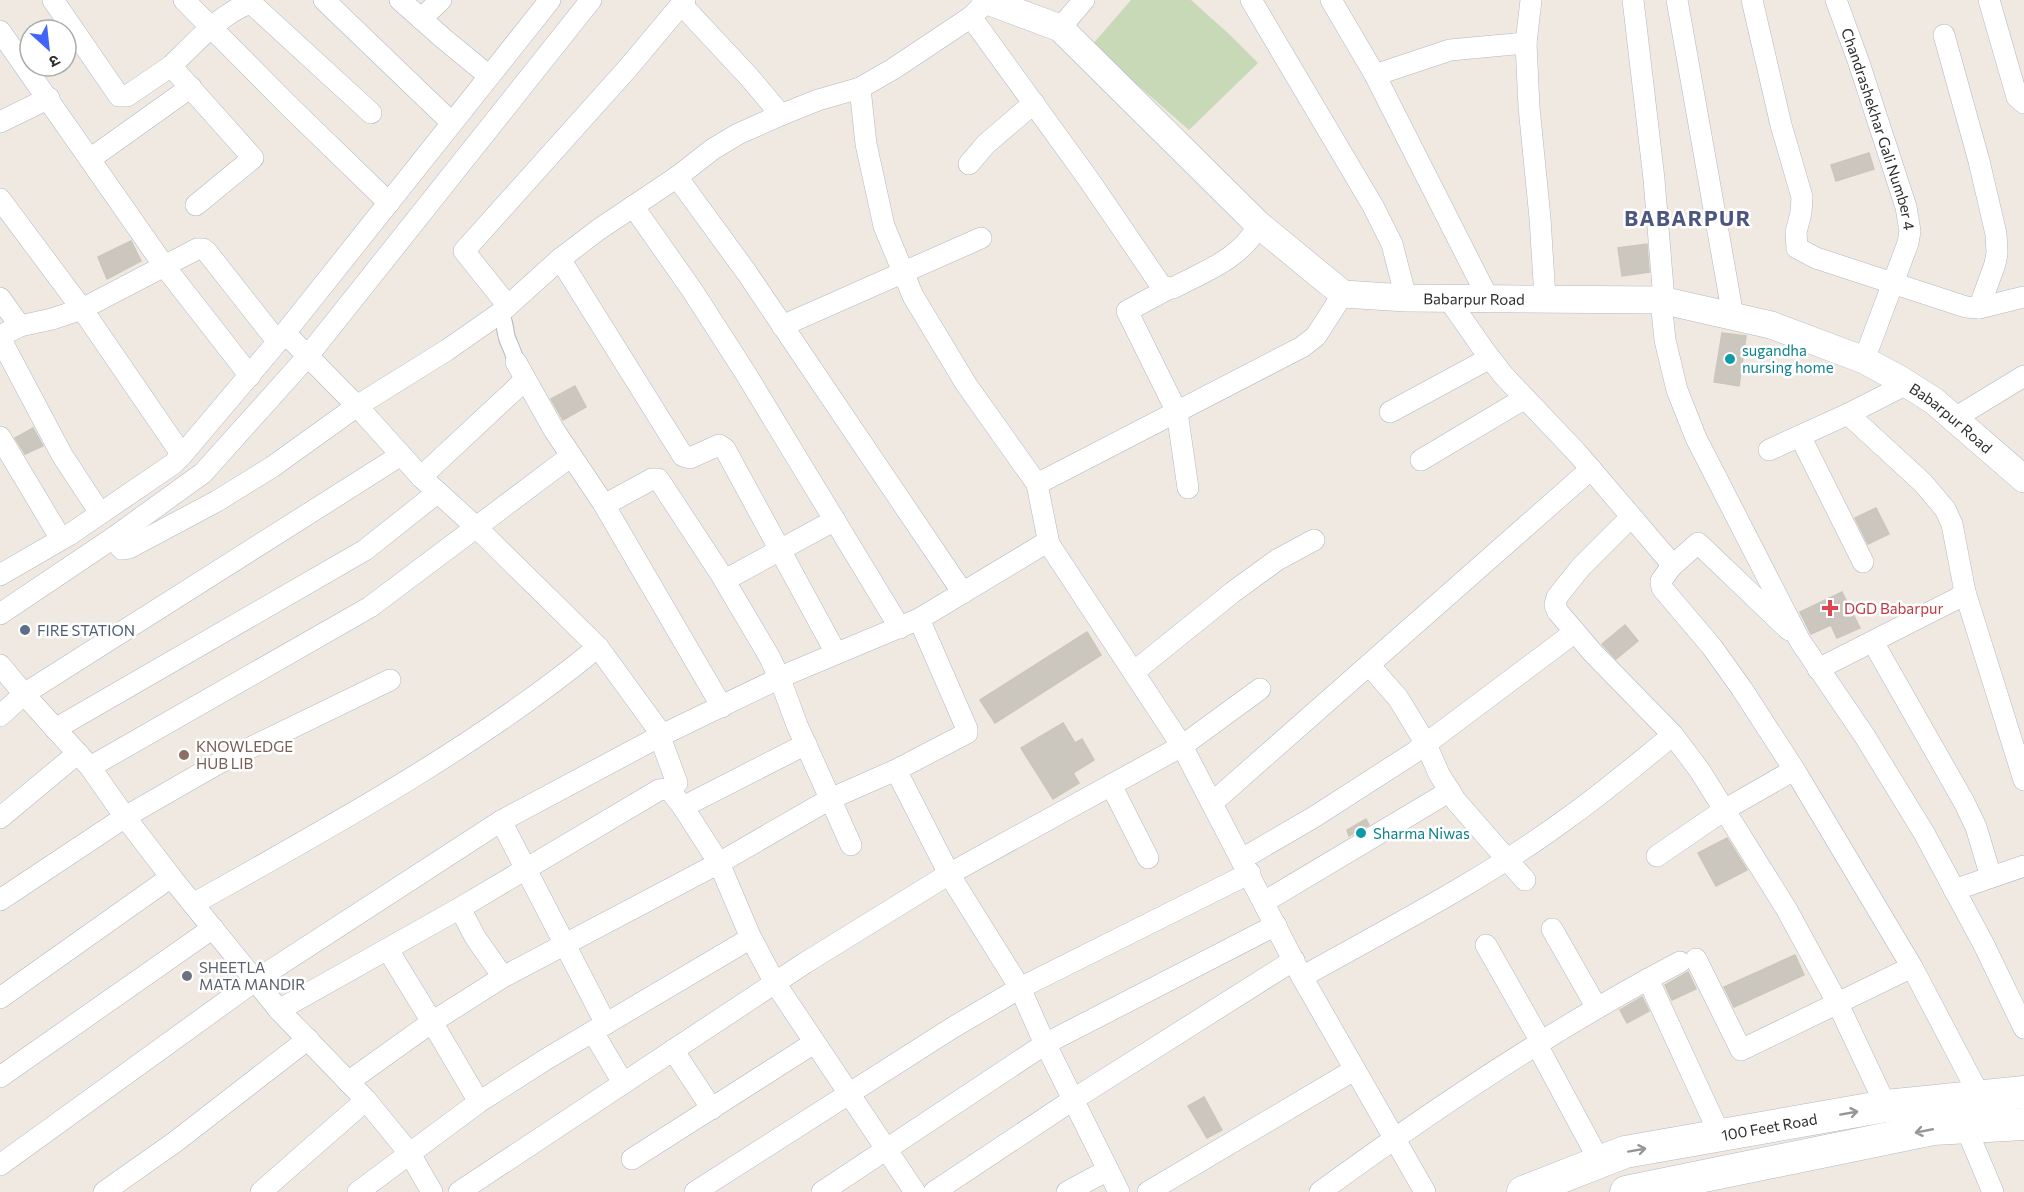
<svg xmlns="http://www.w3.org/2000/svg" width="2024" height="1192" font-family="Commissioner,'Noto Sans Devanagari',sans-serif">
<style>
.cemetery{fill:#c8d9b8}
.building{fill:#cbc7bf;stroke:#cbc5ba;stroke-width:1.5}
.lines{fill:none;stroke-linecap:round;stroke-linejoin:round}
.pedestrian-casing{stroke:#b4b7c1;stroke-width:18}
.minor-casing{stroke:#b4b7c1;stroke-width:22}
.tertiary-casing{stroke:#b4b7c1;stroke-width:28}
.secondary-casing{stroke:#b4b7c1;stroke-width:33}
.pedestrian{stroke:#fff;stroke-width:16}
.minor{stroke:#fff;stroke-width:21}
.tertiary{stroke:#fff;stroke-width:27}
.secondary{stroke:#fff;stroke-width:32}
.oneway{stroke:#969696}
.culture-dot{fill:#0f9aa8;stroke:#fff;stroke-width:2}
.health-dot{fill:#e0444e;stroke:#fff;stroke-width:2}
.service-dot{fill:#5c6f8a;stroke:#fff;stroke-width:2}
.education-dot{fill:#8d6e63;stroke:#fff;stroke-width:2}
.worship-dot{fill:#6b7280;stroke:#fff;stroke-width:2}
.labels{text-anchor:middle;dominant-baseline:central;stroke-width:5;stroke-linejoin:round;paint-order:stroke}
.street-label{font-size:15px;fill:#2e2e2e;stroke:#fff}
.culture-label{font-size:15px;fill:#0d838f;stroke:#fff;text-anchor:start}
.health-label{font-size:15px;fill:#be3a42;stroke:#fff;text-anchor:start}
.service-label{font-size:15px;fill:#4e5e75;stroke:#fff;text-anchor:start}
.education-label{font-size:15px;fill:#785e54;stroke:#fff;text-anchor:start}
.worship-label{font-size:15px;fill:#5b616d;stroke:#fff;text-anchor:start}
.district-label{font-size:21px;font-weight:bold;letter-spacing:1.5px;fill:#4d5680;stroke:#fff}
</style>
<rect width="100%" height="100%" fill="#efe9e1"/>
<polygon class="cemetery" points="1131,0 1191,0 1230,35 1258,63 1189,130 1092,45"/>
<g class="building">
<polygon points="1869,153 1874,169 1836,181 1831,165"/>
<polygon points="131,241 141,261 107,279 98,257"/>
<polygon points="1647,244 1649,272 1622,276 1618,248"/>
<polygon points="1722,333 1746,336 1739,386 1714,382"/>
<polygon points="575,386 586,407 563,420 551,399"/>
<polygon points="33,428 43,446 25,454 15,438"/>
<polygon points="1876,508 1889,534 1868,544 1855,518"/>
<polygon points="1842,592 1860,628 1837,638 1831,625 1811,634 1800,612"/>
<polygon points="1625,625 1638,641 1616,659 1602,644"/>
<polygon points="1087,632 1101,655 995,723 980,700"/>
<polygon points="1063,723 1075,743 1082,739 1094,760 1073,773 1079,783 1053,799 1021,748"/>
<polygon points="1366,819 1369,825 1349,836 1347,830"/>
<polygon points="1727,838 1747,870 1716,886 1698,853"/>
<polygon points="1795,955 1804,975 1734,1007 1724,987"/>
<polygon points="1688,972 1696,989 1672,1000 1665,985"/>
<polygon points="1642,997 1649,1011 1627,1023 1620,1010"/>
<polygon points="1204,1097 1222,1130 1207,1138 1188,1106"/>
</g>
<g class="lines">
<defs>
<path id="pedestrian" d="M500,313C506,323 504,327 507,338C510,346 514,353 516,362"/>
<g id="minor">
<polyline points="53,0 119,96 127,96 171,66 253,158 196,205"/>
<polyline points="184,0 287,104 389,203"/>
<polyline points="324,0 452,123"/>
<polyline points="400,0 444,39 489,76"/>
<polyline points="1251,0 1373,206 1392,244 1406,298"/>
<polyline points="1331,0 1375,75 1488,298"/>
<polyline points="1531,0 1526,43 1529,107 1540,218 1545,298"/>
<polyline points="1633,0 1654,179 1664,300"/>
<polyline points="1677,0 1733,316"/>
<polyline points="1752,0 1781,125 1802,197 1801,213 1796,232 1797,248 1816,258 1966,307 1979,308 2024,297"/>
<path id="s1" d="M1836,0L1859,63L1906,207L1910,231L1908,243L1864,360"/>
<polyline points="1989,0 2017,97 2024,103"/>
<polyline points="681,4 750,78 781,115"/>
<path d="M971,17L1089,180L1162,287L1173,288C1207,270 1239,260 1259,225"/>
<polyline points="421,19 441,0"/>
<polyline points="1060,28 1084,0"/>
<polyline points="0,31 165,267 250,376"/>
<polyline points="1944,35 1979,161 1996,234 1997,253 1995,264 1979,308"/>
<path d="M171,66C193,45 222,12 251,3L371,113"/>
<polyline points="1375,75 1450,50 1526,43"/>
<polyline points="860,88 866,144 884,226 913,296 966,384 1037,484 1049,544 1182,746 1302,977 1425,1192"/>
<polyline points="0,122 49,98"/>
<polyline points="90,159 191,87"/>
<polyline points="969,164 986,144 1034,103"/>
<polyline points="677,177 747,273 963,593"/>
<polyline points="0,199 82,309 182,455"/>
<polyline points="633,206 692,290 746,374 900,628"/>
<polyline points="560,259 683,456 690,458 719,445 725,449 836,653"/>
<polyline points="1168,289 1127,311 1177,412 1188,488"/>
<polyline points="1447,297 1486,353 1504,376 1578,454 1671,563 1671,567 1661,581 1662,588 1712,647 1742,689 1797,774 1912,967 1974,1085 1983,1096"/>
<polyline points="0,298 20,326"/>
<polyline points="1661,300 1665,340 1677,390 1696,438 1800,641 1864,735 1924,833 1984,945 2024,1028"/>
<polyline points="508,306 464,251 628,68 685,0"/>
<polyline points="782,326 981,238"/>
<polyline points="285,333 357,406 421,477 476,527 598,647 662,735"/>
<polyline points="0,336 20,326 52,319 82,309 197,249 203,249 207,252 277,341"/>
<polyline points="0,338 62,455 100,513"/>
<polyline points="516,362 554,430 601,500 606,503 610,502 652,479 658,479 661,483 720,573 769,656 780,679 797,725 851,845"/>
<polyline points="1390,412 1490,358"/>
<polyline points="1955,418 2024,376"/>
<polyline points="1800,436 1863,562"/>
<polyline points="0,437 61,539"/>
<polyline points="1769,450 1848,414"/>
<polyline points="1421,460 1525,398"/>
<polyline points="421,477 525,380"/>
<polyline points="1037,484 1302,347 1316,336 1343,294"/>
<polyline points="603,503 722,707"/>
<polyline points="1631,517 1581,567 1557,597 1555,605 1558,612 1593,653 1673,735 1700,771 1787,910 1838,1004 1886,1106"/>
<polyline points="113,538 122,549 129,548 217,501 272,467 357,406 447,350 500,313 560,259 598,230 677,177 713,149 738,134 783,114 818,100 860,88 893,69 971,17 987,1"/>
<polyline points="1671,567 1698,543 1789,630"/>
<polyline points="0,575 69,535 173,464 182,455 285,333 550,0"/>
<polyline points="725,580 835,520"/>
<polyline points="1965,592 2024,780"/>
<polyline points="0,614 113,538 203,473 307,357 591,0"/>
<polyline points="1873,642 1964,802 1976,827 1991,877"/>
<polyline points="0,665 24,694 90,767 125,817 171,877 279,1010 366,1100 410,1154 432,1192"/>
<polyline points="1369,665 1398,698 1426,744 1439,774 1456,801 1525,880"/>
<polyline points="1818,669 1958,598 1965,592 1952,524 1945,509 1923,483 1848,414 1907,384"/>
<polyline points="1135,671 1233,592 1277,560 1314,540"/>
<polyline points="0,716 24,694 401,455"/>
<polyline points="55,729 365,550 438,492"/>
<polyline points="90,767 370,607 571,456"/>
<polyline points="896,770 949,874 1020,988 1040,1033 1119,1192"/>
<polyline points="1111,785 1148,858"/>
<polyline points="669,789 683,807 719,863 751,938 775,983 915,1192"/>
<polyline points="1212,803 1591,469"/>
<polyline points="683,807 806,744"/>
<polyline points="0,818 78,753"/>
<polyline points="501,821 606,1024"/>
<polyline points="1657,856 1724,810 1794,770"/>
<polyline points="1242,859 1314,817 1415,752 1575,632"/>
<polyline points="1954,890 2024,866"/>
<polyline points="0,900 125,817 219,763 390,680"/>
<polyline points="1264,902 1450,791"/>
<path d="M193,904C330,827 477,747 598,647"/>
<polyline points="460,908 475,937 503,977"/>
<polyline points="1552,929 1597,1008"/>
<polyline points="1486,945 1541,1042"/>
<polyline points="388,950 432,1022 479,1102"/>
<polyline points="1696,959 1741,1050 1912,967"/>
<path d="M1302,977C1391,927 1483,880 1565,820C1602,794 1637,764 1673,735"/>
<polyline points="1648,979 1720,1135"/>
<polyline points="0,998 171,877"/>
<polyline points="279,1010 460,908 659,790 669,789 677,783 660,737"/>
<polyline points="593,1032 623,1083"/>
<polyline points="1537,1045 1593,1149 1603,1160"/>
<polyline points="673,1050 712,1109"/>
<polyline points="0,1077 213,928"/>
<polyline points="348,1082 432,1022 503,977 719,863 830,799 896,770 967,733 967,729 919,619"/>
<polyline points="1966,1128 1993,1192"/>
<polyline points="632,1159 814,1043"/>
<polyline points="0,1165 256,980 501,821 662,735 790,673 919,619 1042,545 1049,544"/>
<polyline points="104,1192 175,1142 308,1039"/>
<polyline points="261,1192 366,1100"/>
<polyline points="358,1192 479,1102 548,1058 751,938"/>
<polyline points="459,1192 805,963 949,874 1182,746 1260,689"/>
<polyline points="695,1192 952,1028 1020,988 1250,873"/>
<polyline points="822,1192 1045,1044 1276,925"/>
<polyline points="934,1192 1074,1099 1294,960"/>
<polyline points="1067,1192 1108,1170"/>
<polyline points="1148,1192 1354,1070"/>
<path d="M1320,1192C1435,1108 1554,1028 1680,962"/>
</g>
<g id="tertiary">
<path id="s2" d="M985,0L1060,28L1259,225L1343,294L1406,298L1661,300L1771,325L1864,360L1901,380L1934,401L2024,479"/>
</g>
<g id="secondary">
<path id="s3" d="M1523,1192L1625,1152L1886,1106L2024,1092"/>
<polyline points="1626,1192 1933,1129 2024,1124"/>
</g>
</defs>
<use href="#pedestrian" class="pedestrian-casing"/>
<use href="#minor" class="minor-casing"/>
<use href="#tertiary" class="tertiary-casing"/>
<use href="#secondary" class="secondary-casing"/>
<use href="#pedestrian" class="pedestrian"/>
<use href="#minor" class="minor"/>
<use href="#tertiary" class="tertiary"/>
<use href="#secondary" class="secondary"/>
</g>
<defs><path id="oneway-shaft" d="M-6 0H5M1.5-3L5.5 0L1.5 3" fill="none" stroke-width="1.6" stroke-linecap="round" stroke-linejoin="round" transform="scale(1.5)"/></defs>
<g class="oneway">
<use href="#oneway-shaft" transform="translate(1849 1113) rotate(-10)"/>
<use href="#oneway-shaft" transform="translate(1924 1131) rotate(169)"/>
<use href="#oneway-shaft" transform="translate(1637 1150) rotate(-10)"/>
</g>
<g class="culture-dot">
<circle cx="1730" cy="359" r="6"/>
<circle cx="1361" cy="833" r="6"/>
</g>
<path class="health-dot" d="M1827 599h6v6h6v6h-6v6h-6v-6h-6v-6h6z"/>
<circle class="service-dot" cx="25" cy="630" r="6"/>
<circle class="education-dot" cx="184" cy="755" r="6"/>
<circle class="worship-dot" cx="187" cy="976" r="6"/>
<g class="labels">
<g class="street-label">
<text stroke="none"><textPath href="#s1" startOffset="136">Chandrashekhar Gali Number 4</textPath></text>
<text stroke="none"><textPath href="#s2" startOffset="600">Babarpur Road</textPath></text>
<text stroke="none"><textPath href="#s2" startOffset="1104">Babarpur Road</textPath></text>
<text stroke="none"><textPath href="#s3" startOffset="256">100 Feet Road</textPath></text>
</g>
<g class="culture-label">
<text x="1742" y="350">sugandha<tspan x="1742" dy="17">nursing home</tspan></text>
<text x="1373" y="833">Sharma Niwas</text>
</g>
<g class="health-label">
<text x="1844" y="608">DGD Babarpur</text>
</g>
<g class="service-label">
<text x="37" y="630">FIRE STATION</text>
</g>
<g class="education-label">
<text x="196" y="746">KNOWLEDGE<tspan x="196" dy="17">HUB LIB</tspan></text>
</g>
<g class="worship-label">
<text x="199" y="967">SHEETLA<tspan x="199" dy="17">MATA MANDIR</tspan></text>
</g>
<g class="district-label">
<text x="1688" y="217">BABARPUR</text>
</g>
</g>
<g transform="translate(48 48) rotate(153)"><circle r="28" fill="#ffffff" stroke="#ababab" stroke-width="1.5"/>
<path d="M0-4.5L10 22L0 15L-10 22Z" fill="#4264fb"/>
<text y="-9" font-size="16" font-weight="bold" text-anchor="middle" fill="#2e2e2e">उ</text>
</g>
</svg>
